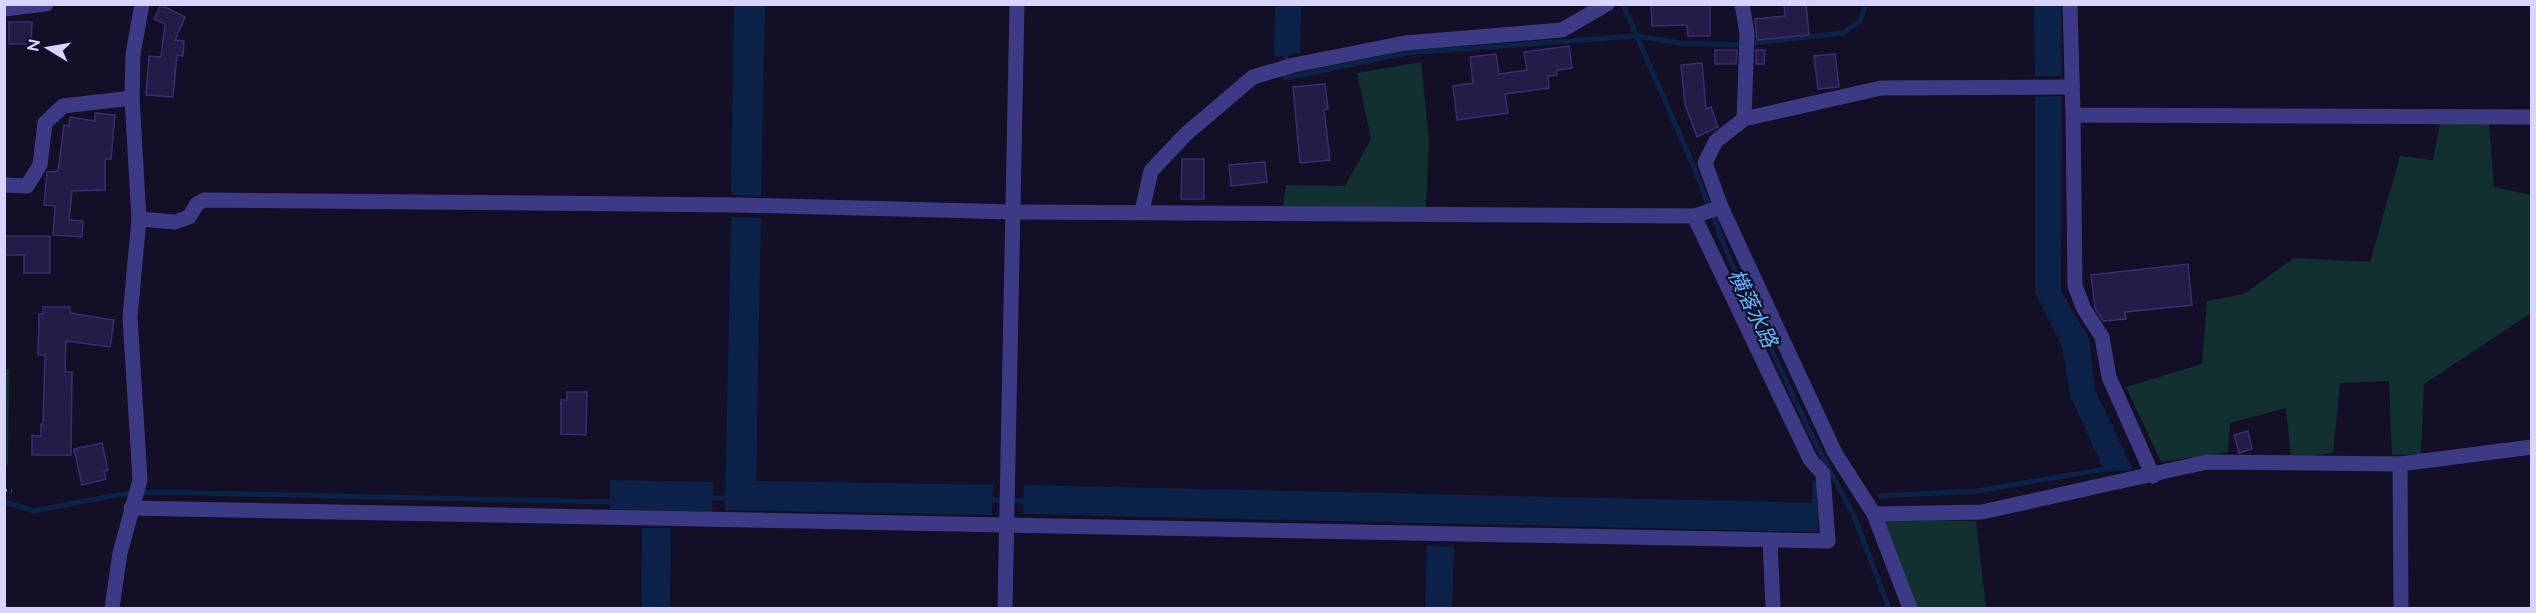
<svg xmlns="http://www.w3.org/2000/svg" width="2536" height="613" font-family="Raleway,'Noto Sans JP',sans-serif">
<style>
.green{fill:#12302f}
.water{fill:#0c2248}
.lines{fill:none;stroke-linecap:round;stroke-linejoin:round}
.stream{stroke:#0c2248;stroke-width:5}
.building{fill:#241b47;stroke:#3b2d73;stroke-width:1.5}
.path{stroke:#2fb8b0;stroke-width:3;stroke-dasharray:3 4.5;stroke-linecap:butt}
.minor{stroke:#3d3a85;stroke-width:15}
.labels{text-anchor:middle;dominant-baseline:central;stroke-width:4.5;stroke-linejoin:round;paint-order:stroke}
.water-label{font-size:21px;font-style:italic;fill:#62b6ff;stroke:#130f26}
</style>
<rect width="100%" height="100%" fill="#130f26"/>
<g class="green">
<polygon points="1421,62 1429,141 1426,208 1283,206 1286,185 1345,186 1371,139 1357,73"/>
<polygon points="2440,124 2489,124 2494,187 2531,195 2531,313 2424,384 2421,454 2392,455 2389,381 2340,383 2333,453 2291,459 2286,408 2230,423 2228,452 2161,462 2126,387 2202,364 2207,301 2244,294 2294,258 2370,262 2400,156 2433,160"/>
<polygon points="5,369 9,369 8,463 5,469"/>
<polygon points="1884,520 1976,521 1986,608 1918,608"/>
</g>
<g class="water">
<polygon points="734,5 765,5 761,196 731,195"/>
<polygon points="1275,5 1301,5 1300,53 1274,57"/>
<polygon points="2034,5 2061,5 2062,76 2035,76"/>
<polygon points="2062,96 2061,291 2089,338 2095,390 2133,470 2105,472 2070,395 2062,346 2035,292 2035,97"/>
<polygon points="731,217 761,218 756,481 993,485 992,515 725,510"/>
<polygon points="610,480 713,482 712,512 610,509"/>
<polygon points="1024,485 1819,503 1818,532 1023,514"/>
<polygon points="642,528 671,528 670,608 641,608"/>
<polygon points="1427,546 1454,547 1452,608 1425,608"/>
</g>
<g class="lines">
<g class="stream">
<polyline points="1623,4 1693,165 1732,265 1813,438 1854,516 1889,608"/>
<polyline points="1286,48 1285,78 1407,53 1636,36 1680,43 1735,45 1843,33 1860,21 1866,4"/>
<polyline points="1880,496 1977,491 2111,468"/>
<polyline points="708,498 732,498"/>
<polyline points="987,500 1029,501"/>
<polyline points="4,502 34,511 117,495 154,492 615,502"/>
<polyline points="1814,503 1815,484"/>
</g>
</g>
<g class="building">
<polygon points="1651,4 1710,4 1710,36 1688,36 1687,25 1652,26"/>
<polygon points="1784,4 1806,4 1809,35 1757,40 1755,19 1785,16"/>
<polygon points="161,5 185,17 175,40 184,41 183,56 177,55 173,97 146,95 149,56 161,57 165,24 154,19"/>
<polygon points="9,22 32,22 31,44 9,44"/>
<polygon points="1569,46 1572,68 1557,70 1557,75 1548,76 1549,88 1505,94 1508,113 1457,120 1453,86 1473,83 1470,57 1496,54 1499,74 1527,70 1524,52"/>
<polygon points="1715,50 1737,50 1736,64 1715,64"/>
<polygon points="1756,50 1765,50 1764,64 1756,64"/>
<polygon points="1835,54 1839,87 1818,89 1814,56"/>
<polygon points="1702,63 1706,109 1711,107 1718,127 1697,137 1685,104 1681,65"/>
<polygon points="1325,84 1328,109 1324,110 1330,160 1300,163 1293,87"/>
<polygon points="95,113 115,115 111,159 105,159 105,190 72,191 69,220 83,221 82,237 53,235 55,206 44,205 47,172 58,171 64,125 69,126 70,117 95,121"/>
<polygon points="1182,159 1204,159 1204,199 1181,199"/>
<polygon points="1265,162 1267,182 1231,186 1229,165"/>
<polygon points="4,236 50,236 50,273 24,273 24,255 4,255"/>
<polygon points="2188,264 2192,305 2125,312 2126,319 2103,321 2095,308 2091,275"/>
<polygon points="43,307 70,307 70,313 114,320 110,347 66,341 65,372 72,372 71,455 32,455 32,435 41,436 41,424 43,424 45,355 38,355 39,314 43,314"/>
<polygon points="567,392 587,392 586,435 561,434 561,400 567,400"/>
<polygon points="2248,431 2252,449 2239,453 2234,435"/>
<polygon points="102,443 108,470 104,471 106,479 82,485 74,449"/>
</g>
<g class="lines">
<polyline class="path" points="4,490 12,491"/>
<g class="minor">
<polyline points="1742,4 1747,33 1744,119"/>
<polyline points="2070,4 2073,115 2532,117"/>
<polyline points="4,9 46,4"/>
<polyline points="2073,115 2075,286 2084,309 2102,337 2109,377 2153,476"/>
<polyline points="4,185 27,186 40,165 45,123 63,106 132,98"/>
<polyline points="1142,211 1151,171 1186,134 1253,77 1294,65 1405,43 1562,30 1607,4"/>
<polyline points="139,219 175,222 189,217 197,204 204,200 738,205 1013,212 1694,216 1721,207"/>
<polyline points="2400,464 2401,608"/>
<polyline points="131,508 1828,541 1823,474 1810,459 1694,216"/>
<polyline points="1874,514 1982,512 2207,462 2400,464 2532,447"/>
<polyline points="1770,540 1773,608"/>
<polyline points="112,608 120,553 140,480 130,317 139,219 132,98 133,54 142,4"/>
<polyline points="1005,608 1017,4"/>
<polyline points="1910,608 1874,514 1835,453 1721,207 1705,163 1716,141 1744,119 1881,88 2071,87"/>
</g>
</g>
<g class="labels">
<g class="water-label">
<text transform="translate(1753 308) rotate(64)">横落水路</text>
</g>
</g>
<rect width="2536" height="613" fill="none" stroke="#d9d4ff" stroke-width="12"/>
<g transform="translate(48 48) rotate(281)" stroke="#130f26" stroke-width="4.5" paint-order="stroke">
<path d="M0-4.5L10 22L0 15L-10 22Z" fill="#d9d4ff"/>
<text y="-9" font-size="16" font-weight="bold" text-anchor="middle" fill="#d9d4ff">N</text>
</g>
</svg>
